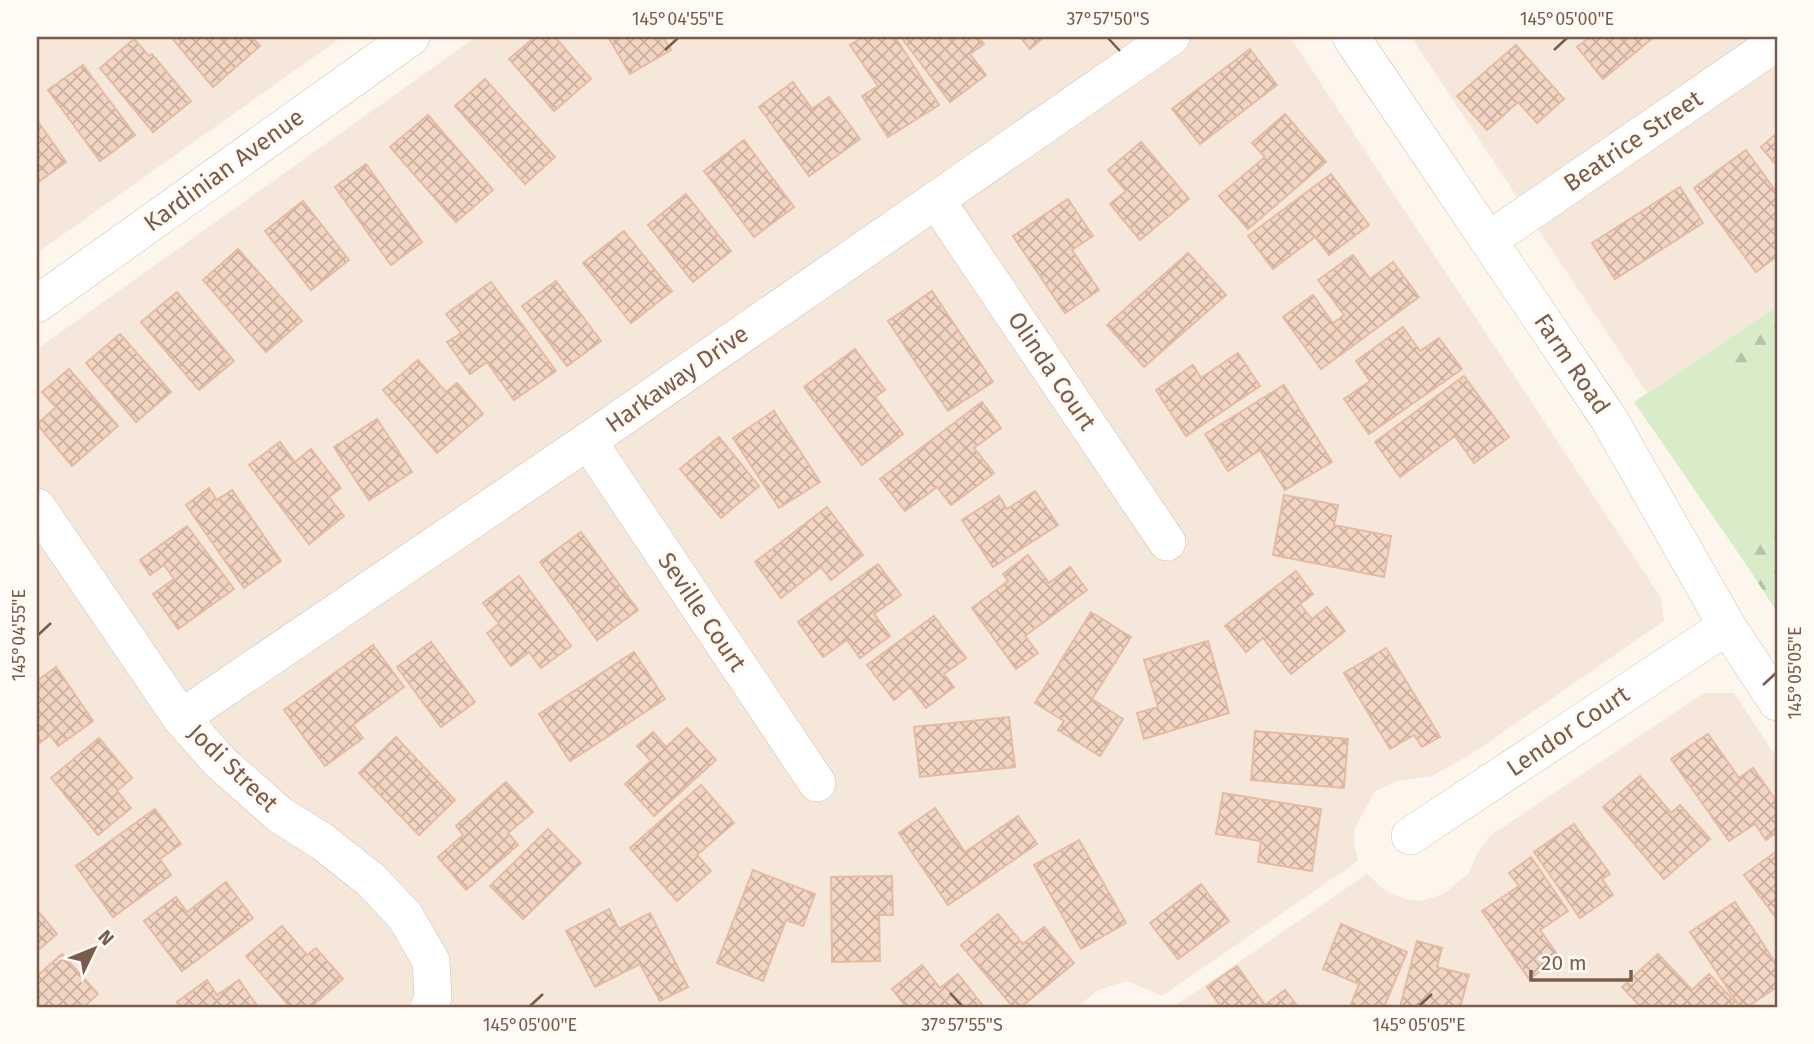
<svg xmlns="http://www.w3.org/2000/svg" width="1814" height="1044" font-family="'Fira Sans',sans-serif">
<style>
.residential{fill:#f5e8da}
.grass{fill:#d8ecc9}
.forest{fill:url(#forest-firs)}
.building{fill:url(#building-cross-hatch);stroke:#e6bba3;stroke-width:2}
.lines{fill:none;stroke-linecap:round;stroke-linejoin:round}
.street-casing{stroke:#d1beb0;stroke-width:38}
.street{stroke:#fff;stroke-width:37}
.ticks{fill:none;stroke:#7a5c4d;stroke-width:2.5}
.labels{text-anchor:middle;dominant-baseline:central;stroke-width:6;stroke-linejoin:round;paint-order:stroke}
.street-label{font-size:24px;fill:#7a5c4d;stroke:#fffaf3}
.neatline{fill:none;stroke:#7a5c4d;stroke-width:2.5}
.ticks-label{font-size:18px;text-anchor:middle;fill:#7a5c4d}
</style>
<defs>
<pattern id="forest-firs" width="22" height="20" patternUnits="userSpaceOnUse" patternTransform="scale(1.75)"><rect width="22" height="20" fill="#d8ecc9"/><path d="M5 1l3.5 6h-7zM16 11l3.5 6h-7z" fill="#b4c2a5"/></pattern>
<pattern id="building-cross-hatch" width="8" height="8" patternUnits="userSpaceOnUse" patternTransform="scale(1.75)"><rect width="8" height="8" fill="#f3d5c3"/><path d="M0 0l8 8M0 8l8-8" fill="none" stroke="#cab0a1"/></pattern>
</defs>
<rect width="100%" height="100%" fill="#fdf6ec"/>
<g class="residential">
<polygon points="37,37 342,37 37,253"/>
<polygon points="476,37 1290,37 1661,598 1664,621 1473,753 1432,776 1398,781 1375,791 1355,828 1354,843 1358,861 1162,996 1127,981 1098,990 1077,1007 37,1007 37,349"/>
<polygon points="1411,37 1777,37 1777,306 1647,393"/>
<polygon points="1704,693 1734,693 1777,758 1777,1007 1173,1007 1367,874 1388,893 1409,900 1420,901 1444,894 1469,873 1477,854 1491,835"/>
</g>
<polygon class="grass" points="1777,306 1777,609 1634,402"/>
<g class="forest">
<polygon points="1777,313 1777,356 1717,369 1716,355"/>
<polygon points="1777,512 1777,612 1736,549"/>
</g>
<g class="building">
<polygon points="171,37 252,37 260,46 213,87"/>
<polygon points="535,37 555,37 591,79 554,111 509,59"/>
<polygon points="608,37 663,37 671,50 630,74"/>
<polygon points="863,37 895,37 939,105 888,137 862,96 878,86 850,45"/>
<polygon points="901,37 978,37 984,44 970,54 986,75 950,102"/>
<polygon points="1020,37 1044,37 1030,49"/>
<polygon points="1590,37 1654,37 1603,79 1577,47"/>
<polygon points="134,39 149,56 152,54 191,101 153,132 100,68"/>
<polygon points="1516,45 1564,99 1537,123 1518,102 1487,130 1457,96"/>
<polygon points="1250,49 1277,85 1200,144 1172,109"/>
<polygon points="83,65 135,135 100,161 48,90"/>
<polygon points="485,79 555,157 525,184 455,106"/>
<polygon points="793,82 812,109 829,97 860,139 809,176 759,107"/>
<polygon points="1285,114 1326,162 1248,229 1219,196 1265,157 1252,143"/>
<polygon points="428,115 493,190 456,222 390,147"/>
<polygon points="37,120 66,162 37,183"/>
<polygon points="1777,133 1777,166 1761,147"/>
<polygon points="744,140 794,207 754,237 704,171"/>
<polygon points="1141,142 1189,199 1140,240 1110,204 1126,191 1108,170"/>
<polygon points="1746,150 1777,193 1775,231 1777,256 1756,272 1694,188"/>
<polygon points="366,164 422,242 391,265 335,187"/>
<polygon points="1331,174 1369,225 1329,255 1315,237 1273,269 1248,236"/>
<polygon points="1680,187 1703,223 1615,279 1592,243"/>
<polygon points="686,194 731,251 693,282 648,225"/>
<polygon points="1068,199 1093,236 1072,250 1099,290 1065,313 1013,236"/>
<polygon points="303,201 349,260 311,290 265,231"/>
<polygon points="624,231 672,291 631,323 583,263"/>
<polygon points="238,249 302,321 266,352 203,280"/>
<polygon points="1188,253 1226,295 1144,367 1107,325"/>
<polygon points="1353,255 1370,279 1393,262 1419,297 1321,369 1283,317 1313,295 1333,323 1344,315 1318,280"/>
<polygon points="556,281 601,341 567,366 522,306"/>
<polygon points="491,282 556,371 514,400 487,362 470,374 447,342 461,333 446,314"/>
<polygon points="932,291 993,382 948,411 888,321"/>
<polygon points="177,292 234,361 199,390 141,322"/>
<polygon points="1403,327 1420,351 1439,338 1462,369 1369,434 1344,399 1370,381 1356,361"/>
<polygon points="120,334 171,392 136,422 86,363"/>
<polygon points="855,349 885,390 875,397 903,434 862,465 804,387"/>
<polygon points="1238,353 1260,386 1186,436 1156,390 1193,365 1201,378"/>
<polygon points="418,360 446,392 457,383 483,414 437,453 383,390"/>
<polygon points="69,369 118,426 72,466 37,424 56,407 42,392"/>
<polygon points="1464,376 1509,437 1474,463 1455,436 1400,477 1375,442"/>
<polygon points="1284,385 1332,462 1285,490 1260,450 1228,471 1205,434"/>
<polygon points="982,402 1001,428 974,448 994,473 951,505 937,487 905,511 880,479"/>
<polygon points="774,411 820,482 779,508 733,438"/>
<polygon points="377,419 412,472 369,500 334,447"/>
<polygon points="719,437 759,486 721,518 680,469"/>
<polygon points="280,442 295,462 311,449 341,488 329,497 344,516 309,544 249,465"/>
<polygon points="209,488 217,500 232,490 281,561 244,588 186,505"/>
<polygon points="1035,491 1058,525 993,567 962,520 999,496 1007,509"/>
<polygon points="1284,495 1338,505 1334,525 1391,536 1384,577 1273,555"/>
<polygon points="827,507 863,555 831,580 821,567 781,598 755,562"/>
<polygon points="187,526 234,589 178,629 153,594 174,579 164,565 150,575 140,560"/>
<polygon points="581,532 638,610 597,640 540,562"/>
<polygon points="1028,555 1049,583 1070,567 1087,590 1025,636 1038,653 1016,669 972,608 1008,581 1003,574"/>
<polygon points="878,564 901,595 874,614 890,636 860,658 847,640 823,657 798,622"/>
<polygon points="1296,571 1313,594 1300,604 1312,619 1327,607 1345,631 1291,674 1263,638 1246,652 1225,626"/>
<polygon points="519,576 571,646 541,668 529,652 511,666 487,633 499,624 483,603"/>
<polygon points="1091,612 1131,637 1092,699 1123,719 1100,756 1058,730 1064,721 1035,703"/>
<polygon points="934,616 966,658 944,674 954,687 926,708 910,687 894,700 867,665"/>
<polygon points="1208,641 1229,713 1144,739 1137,713 1158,707 1144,660"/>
<polygon points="431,642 475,702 441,727 397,667"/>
<polygon points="373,645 404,687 353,725 363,738 325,766 284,710"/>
<polygon points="1386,648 1440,737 1422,747 1414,735 1390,749 1344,673"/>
<polygon points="634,652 665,699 570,761 539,714"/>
<polygon points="56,667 93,721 58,746 50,735 37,745 37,681"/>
<polygon points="1009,717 1015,767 920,777 914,727"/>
<polygon points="687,728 716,760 654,816 625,784 651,761 637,746 653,732 666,747"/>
<polygon points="1255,731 1348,739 1344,788 1251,780"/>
<polygon points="1708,734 1739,778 1753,768 1777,802 1777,832 1766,840 1755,824 1729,841 1671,759"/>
<polygon points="396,737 455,800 419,835 359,773"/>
<polygon points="99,738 132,778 117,791 131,808 98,835 51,778"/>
<polygon points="1640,776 1671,813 1680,805 1710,839 1664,879 1603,807"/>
<polygon points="506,782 533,812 508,833 518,845 466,890 438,857 463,835 456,826"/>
<polygon points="701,785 734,823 697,855 711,871 677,901 630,848"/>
<polygon points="1223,793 1321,809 1312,871 1258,862 1261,841 1216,834"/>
<polygon points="935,808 965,852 1018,816 1037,844 948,905 899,833"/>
<polygon points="155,809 181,844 160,859 171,875 113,917 76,866"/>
<polygon points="1574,824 1610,874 1602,879 1613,895 1580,918 1534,852"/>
<polygon points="548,829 581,863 523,919 490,886"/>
<polygon points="1079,840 1126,923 1081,949 1034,865"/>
<polygon points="1777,851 1777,919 1744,875"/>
<polygon points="1531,857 1568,911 1540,930 1560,958 1529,979 1482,911 1519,886 1509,873"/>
<polygon points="753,870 815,894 803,926 786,920 763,981 717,963"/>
<polygon points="892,876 893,915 879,915 880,961 832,962 831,877"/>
<polygon points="226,882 253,918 182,971 144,921 176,897 187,912"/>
<polygon points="1201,884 1229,921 1178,959 1150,923"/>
<polygon points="1735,902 1777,965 1777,987 1747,1007 1740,1007 1690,932"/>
<polygon points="609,909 619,929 650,913 688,987 660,1001 640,964 595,987 566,931"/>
<polygon points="37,910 57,934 37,951"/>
<polygon points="998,914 1023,944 1044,927 1074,963 1021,1007 1013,1007 961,945"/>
<polygon points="1341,924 1407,952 1384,1007 1350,1007 1359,984 1323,969"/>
<polygon points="282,926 307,955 316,948 343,979 311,1007 290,1007 246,956"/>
<polygon points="1417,941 1442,948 1437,967 1469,975 1460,1007 1400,1007"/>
<polygon points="62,954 98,994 84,1007 37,1007 37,976"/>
<polygon points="1658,954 1692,990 1709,974 1735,1002 1729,1007 1641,1007 1622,987"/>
<polygon points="922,965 940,988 958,974 983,1006 906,1007 892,989"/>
<polygon points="1237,966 1265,1005 1285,990 1298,1007 1221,1007 1207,987"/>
<polygon points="207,980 217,995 239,980 258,1007 181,1007 177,1002"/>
</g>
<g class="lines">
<defs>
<g id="street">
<polyline points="1351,37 1609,419 1727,626 1777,702"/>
<polyline points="936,200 1167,542"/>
<polyline points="1489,240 1777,42"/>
<polyline points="37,304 411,37"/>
<polyline points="588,441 817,783"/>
<polyline points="37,507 181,718 220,762 280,815 323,842 371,880 405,916 431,961 433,997 429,1007"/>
<polyline points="181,718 588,441 1171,37"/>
<polyline points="1410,836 1727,626"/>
</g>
</defs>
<use href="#street" class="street-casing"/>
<use href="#street" class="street"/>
</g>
<path class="ticks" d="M1108,38L1120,51M665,50L678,38M1554,50L1567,38M38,635L51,623M1763,685L1776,673M950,993L962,1006M530,1006L543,994M1419,1006L1432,994"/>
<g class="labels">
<g class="street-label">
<text transform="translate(1633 141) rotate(-34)">Beatrice Street</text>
<text transform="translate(224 170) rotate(-36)">Kardinian Avenue</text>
<text transform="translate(1572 364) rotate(56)">Farm Road</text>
<text transform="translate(1052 371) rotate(56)">Olinda Court</text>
<text transform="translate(677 379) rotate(-35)">Harkaway Drive</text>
<text transform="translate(702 612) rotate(56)">Seville Court</text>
<text transform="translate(1568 731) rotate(-34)">Lendor Court</text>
<text transform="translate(233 768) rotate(44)">Jodi Street</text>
</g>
</g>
<rect width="1814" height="1044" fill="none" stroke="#fffaf3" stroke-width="77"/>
<g transform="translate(94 949) rotate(47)" stroke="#fffaf3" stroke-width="5" paint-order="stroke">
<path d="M0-5L12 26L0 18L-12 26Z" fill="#7a5c4d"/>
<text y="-10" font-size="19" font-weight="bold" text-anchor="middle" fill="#7a5c4d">N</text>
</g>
<path d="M1531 970v10h100v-10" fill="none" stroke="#7a5c4d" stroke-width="3.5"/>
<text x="1541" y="970" font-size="21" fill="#7a5c4d" stroke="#fffaf3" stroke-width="5" paint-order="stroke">20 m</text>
<rect x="38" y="38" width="1738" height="968" class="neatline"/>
<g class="ticks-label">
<text x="678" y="25">145°04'55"E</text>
<text x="1108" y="25">37°57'50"S</text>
<text x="1567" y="25">145°05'00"E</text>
<text transform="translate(19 635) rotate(-90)" y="6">145°04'55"E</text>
<text transform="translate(1795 673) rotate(-90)" y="6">145°05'05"E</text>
<text x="530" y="1031">145°05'00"E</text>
<text x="962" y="1031">37°57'55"S</text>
<text x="1419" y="1031">145°05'05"E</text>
</g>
</svg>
